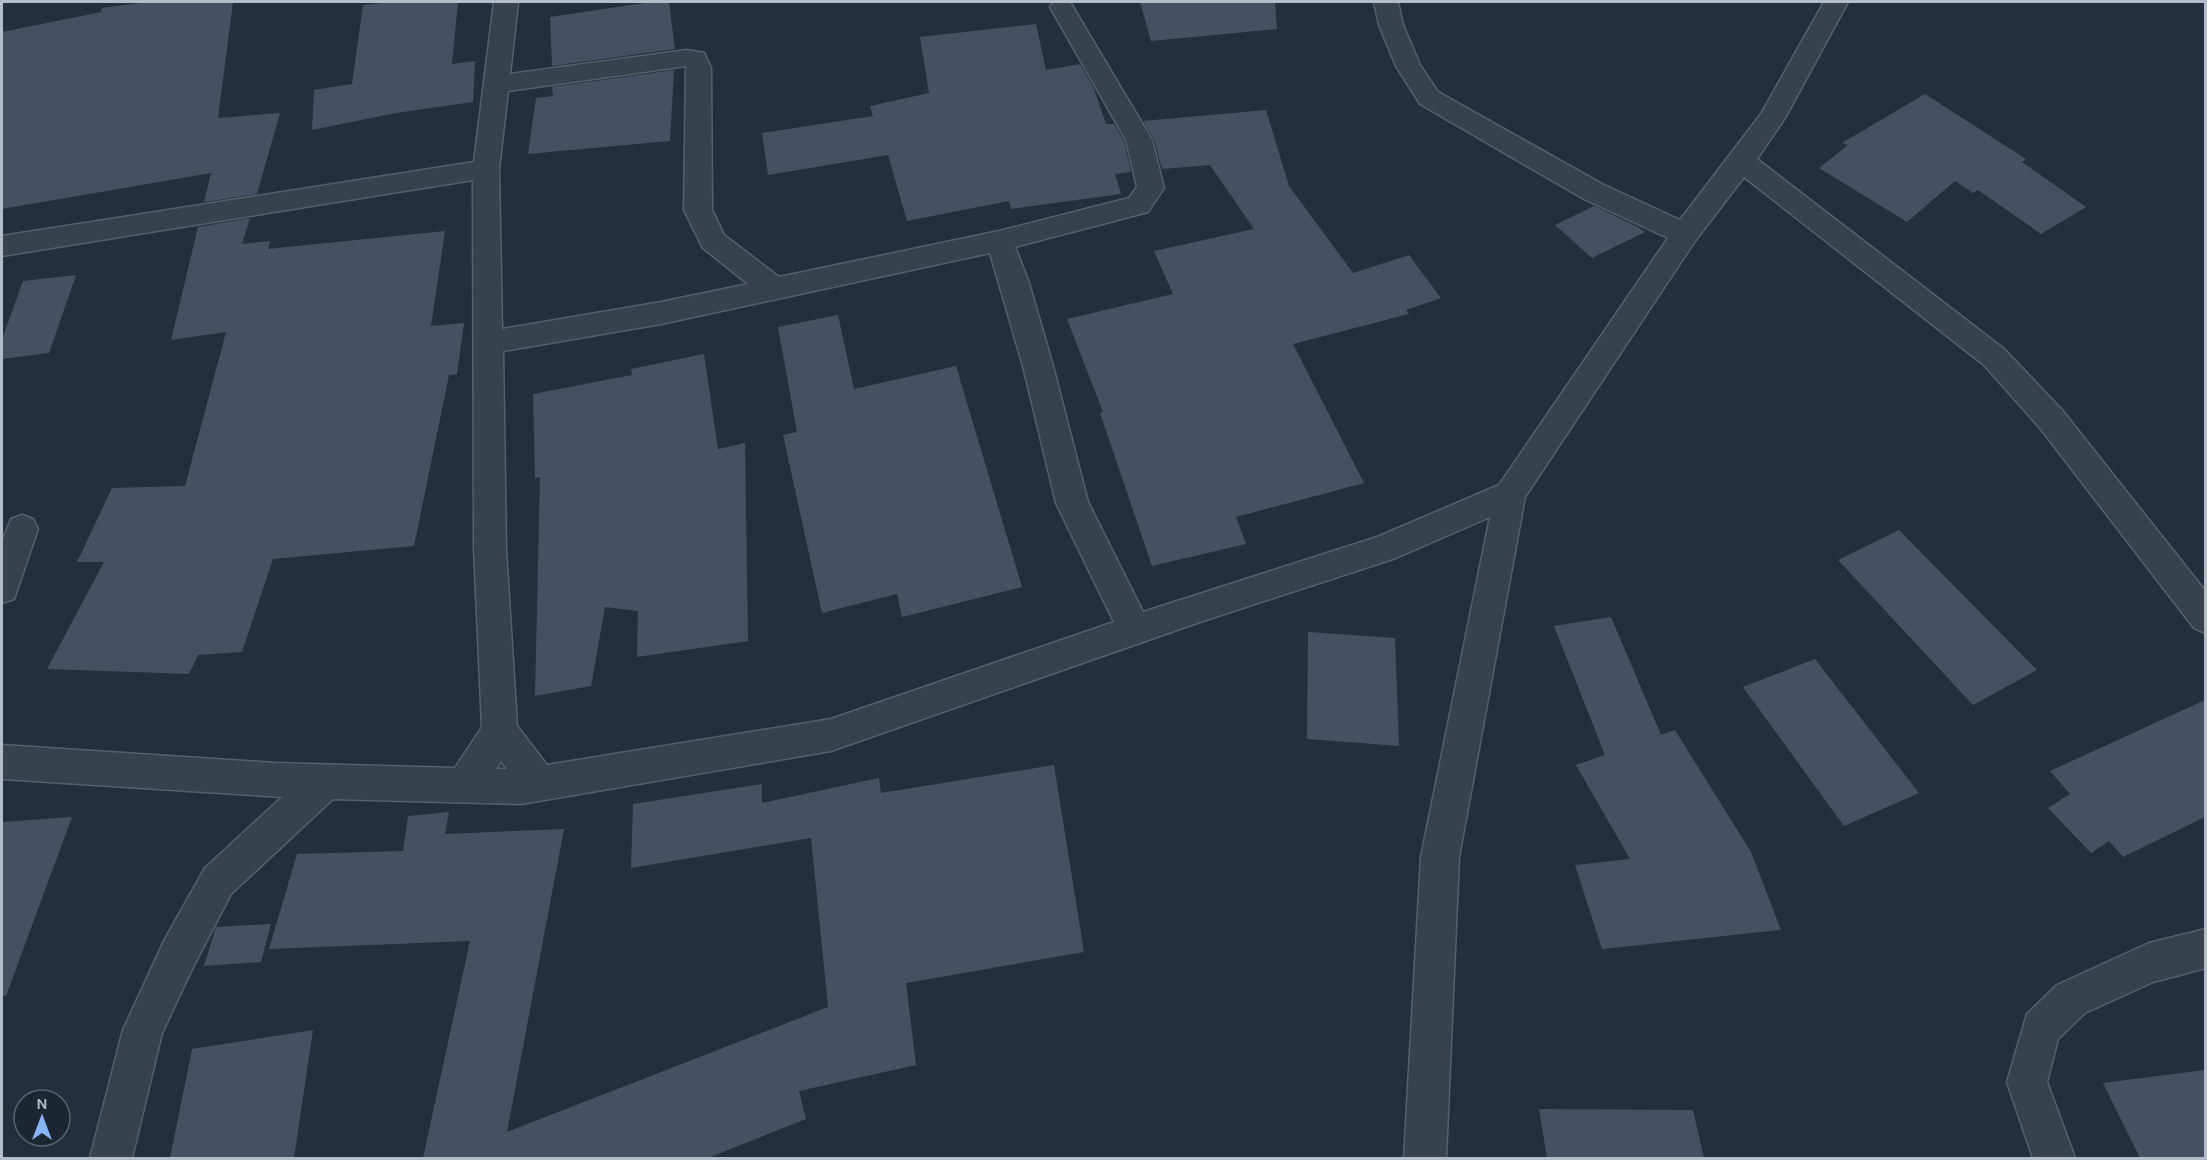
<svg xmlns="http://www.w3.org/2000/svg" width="2207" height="1160" font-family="Karla,sans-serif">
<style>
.building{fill:#455162}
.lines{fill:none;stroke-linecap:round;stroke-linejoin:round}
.minor-casing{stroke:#565f6c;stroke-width:3}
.minor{fill:#38414e;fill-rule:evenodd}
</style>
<rect width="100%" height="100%" fill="#242f3e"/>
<g class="building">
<polygon points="147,2 233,2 218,118 280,113 257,194 204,202 211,173 2,209 2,32 101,12 102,8"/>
<polygon points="393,2 458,2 452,64 475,61 473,102 396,113 312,130 314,90 352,84 363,5"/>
<polygon points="651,2 669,2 675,49 552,66 550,17"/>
<polygon points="1140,2 1275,2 1277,29 1151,41"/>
<polygon points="1036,24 1046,70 1080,64 1094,89 1106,124 1114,124 1124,141 1131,172 1115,174 1121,194 1011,209 1009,201 907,221 888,155 768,175 762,133 873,116 870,106 929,93 920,37"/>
<polygon points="674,70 670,141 528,154 536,98 553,96 552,87"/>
<polygon points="1925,94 2026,159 2022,162 2086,207 2041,234 1978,190 1973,193 1955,181 1907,222 1819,168 1848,145 1842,143"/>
<polygon points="1266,110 1289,186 1353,273 1409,255 1441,298 1406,310 1409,314 1293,344 1364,483 1236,517 1246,544 1152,566 1100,413 1103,412 1067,319 1173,294 1154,251 1254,229 1210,165 1162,169 1154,139 1143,121"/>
<polygon points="1594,206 1638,227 1645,232 1592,258 1555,225"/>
<polygon points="250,218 242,244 270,241 268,249 445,231 431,326 464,323 457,374 449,375 414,546 273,559 242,652 198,655 189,674 47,669 104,562 77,562 112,488 185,486 226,332 171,340 198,227"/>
<polygon points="76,275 49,353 2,359 2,339 23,281"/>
<polygon points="838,315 854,389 956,366 1022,587 902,617 897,594 822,613 783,435 797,432 778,327"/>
<polygon points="704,354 718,449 745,443 748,641 637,657 638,611 605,607 591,686 535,696 540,477 535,478 533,394 632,375 631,369"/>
<polygon points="1899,530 2037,670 1973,705 1838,560"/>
<polygon points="1611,617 1661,735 1675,730 1751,852 1781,930 1602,949 1575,865 1630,859 1576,765 1605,755 1554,626"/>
<polygon points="1308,632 1395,638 1399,746 1307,739"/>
<polygon points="1815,659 1919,793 1844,826 1743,687"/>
<polygon points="2205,700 2205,817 2123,857 2109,841 2091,853 2048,808 2070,794 2050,771"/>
<polygon points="1054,765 1084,952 906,983 916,1065 799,1091 806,1119 708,1158 423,1158 470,941 269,949 297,854 403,851 408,816 449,812 445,834 564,829 507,1132 828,1007 811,838 631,868 633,804 762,784 762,803 879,778 881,793"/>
<polygon points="72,817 6,996 2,995 2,822"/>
<polygon points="271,924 261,962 204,966 216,927"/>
<polygon points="313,1030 294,1158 170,1158 192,1049"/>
<polygon points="2205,1070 2205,1158 2140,1158 2103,1083"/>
<polygon points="1539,1109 1693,1110 1704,1158 1547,1158"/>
</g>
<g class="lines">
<defs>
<g id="minor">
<path d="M494,2H518L510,74L687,50L704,53L711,68L712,210L724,235L779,277L999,231L1129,198L1137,187L1126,140L1050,7L1054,2H1070L1152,140L1164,188L1148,212L1015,247L1028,280L1053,366L1088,502L1143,612L1377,537L1499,485L1668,238L1584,199L1420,104L1396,66L1379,25L1374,2H1398L1403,25L1420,65L1438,92L1604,185L1680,220L1761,114L1824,2H1848L1785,118L1757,159L2004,349L2062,410L2206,592V633L2194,628L2040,428L1984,365L1744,177L1695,241L1525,497L1459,857L1446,1158H1404L1421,857L1490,517L1396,558L1200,622L831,751L521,804L333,799L231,894L193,967L162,1033L132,1158H90L123,1030L165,939L205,868L282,797L2,779V745L275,763L455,768L482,727L474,549L473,180L2,256V236L474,162ZM686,66L684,210L703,248L748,284L661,302L502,329L499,169L508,91ZM990,253L1023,366L1056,503L1114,622L831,719L547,765L517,726L506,549L503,351L661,324ZM501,761L507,769H496Z"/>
<polygon points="22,515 33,519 38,529 14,599 2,603 2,542 11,519"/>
<polygon points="2206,929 2206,968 2153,982 2085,1013 2058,1039 2047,1082 2075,1158 2033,1158 2007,1082 2027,1014 2057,985 2149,943"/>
</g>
</defs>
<use href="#minor" class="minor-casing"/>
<use href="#minor" class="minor"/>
</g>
<rect width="2207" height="1160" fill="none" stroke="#b4bcc9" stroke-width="6"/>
<g transform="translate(42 1118)"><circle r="28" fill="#1d2633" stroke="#59626f" stroke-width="1.5"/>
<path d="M0-4.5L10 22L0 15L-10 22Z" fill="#8ab4f8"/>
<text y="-9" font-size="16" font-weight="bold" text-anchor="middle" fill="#b4bcc9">N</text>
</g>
</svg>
